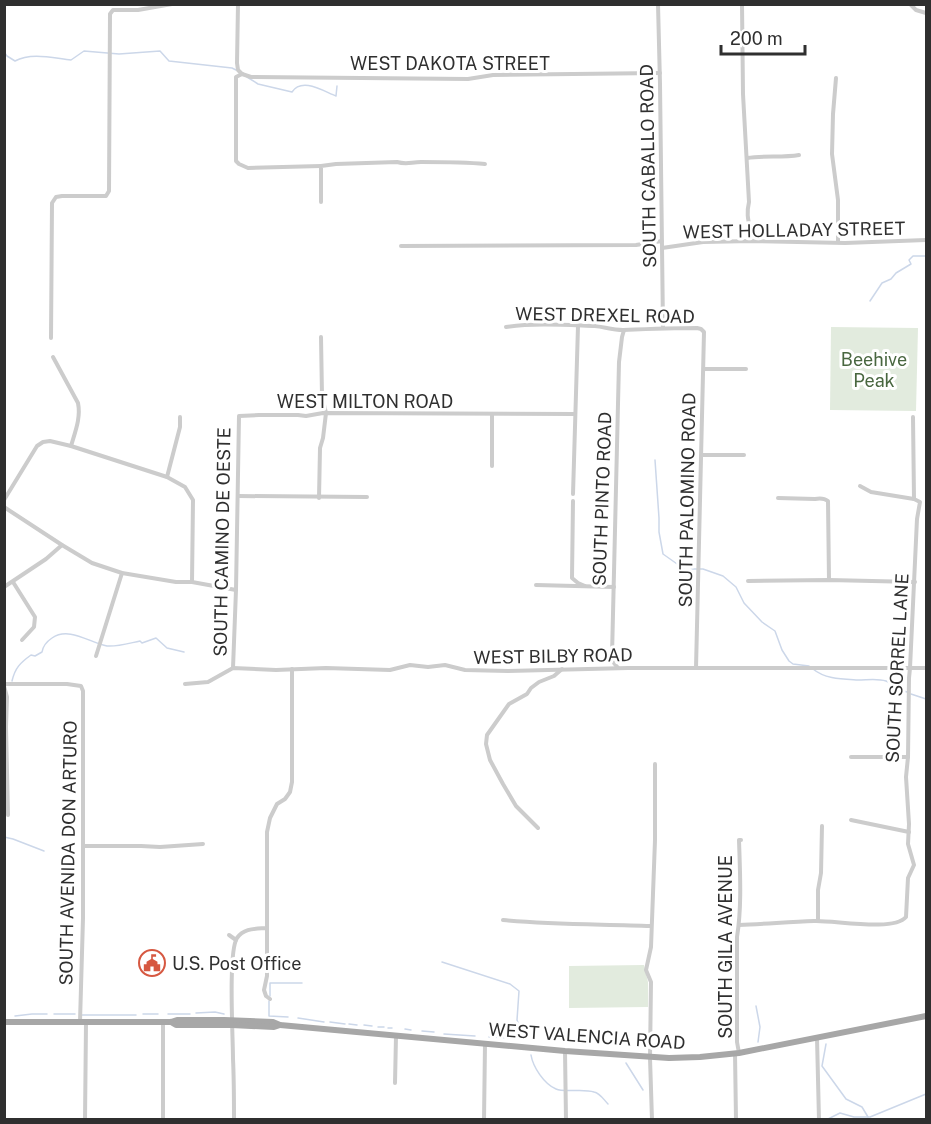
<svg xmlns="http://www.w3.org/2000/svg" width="931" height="1124" font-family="'Public Sans',sans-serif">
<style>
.green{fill:#e2ebde}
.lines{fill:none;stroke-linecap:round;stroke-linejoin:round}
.stream{stroke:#ccd7e9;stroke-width:1.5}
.minor{stroke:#ccc;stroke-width:4}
.major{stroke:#a7a7a7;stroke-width:6}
.labels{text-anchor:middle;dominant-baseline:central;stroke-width:6;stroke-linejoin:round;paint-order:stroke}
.street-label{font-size:18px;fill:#2f2f2f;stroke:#fff}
.park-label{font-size:18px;fill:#496740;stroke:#fff}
.poi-label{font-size:18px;fill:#2f2f2f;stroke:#fff;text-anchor:start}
</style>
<rect width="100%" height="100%" fill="#fff"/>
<g class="green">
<polygon points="831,327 918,328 916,411 830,410"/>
<polygon points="644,965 648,982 648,1007 569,1008 569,966"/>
</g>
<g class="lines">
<g class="stream">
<path d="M4,52L7,56L15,61C31,52 53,58 71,60L84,51L119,54L160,51L169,61L232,68L236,70"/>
<path d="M247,77L258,84L292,92C302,77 323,91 336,96L337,86"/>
<polyline points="870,301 882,283 891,279 896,273 911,264 909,260 913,256 926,256"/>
<polyline points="655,460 659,518 659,532 663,554 687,571 692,569 703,569 723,576 736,587 744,603 762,622 775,631 782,650 789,661 793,664 809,666"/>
<path d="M813,669C825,679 842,679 858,680C867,680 877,678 886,681C894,684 899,690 907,692"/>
<path d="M12,681C15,668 20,663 31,655L35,656L42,652C43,646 46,642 52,638C69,626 90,643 107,646C117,647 130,643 140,641L142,643L156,638L167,648L184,652"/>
<polyline points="911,694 926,699"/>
<polyline points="4,837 13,839 44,851"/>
<polyline points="442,962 510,984 519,991 517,1020 525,1040"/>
<polyline points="270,996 270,983 302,983"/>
<polyline points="269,1001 269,1016 288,1017"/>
<polyline points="756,1006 760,1027 758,1042"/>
<polyline points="196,1013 215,1012 224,1014"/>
<polyline points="54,1014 75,1014"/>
<polyline points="143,1014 158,1014"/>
<polyline points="168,1014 190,1014"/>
<polyline points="82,1015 136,1015"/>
<polyline points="15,1016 32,1014 47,1014"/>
<polyline points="298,1018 324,1022"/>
<polyline points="330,1022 345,1024"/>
<polyline points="349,1024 357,1025"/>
<polyline points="364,1025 372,1026"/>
<polyline points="378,1027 384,1027"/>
<polyline points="388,1028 392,1028"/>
<polyline points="405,1029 411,1030"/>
<polyline points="422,1031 434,1032"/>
<polyline points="444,1034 475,1036"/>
<polyline points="489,1037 511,1038"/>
<polyline points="826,1044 822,1066 846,1099 862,1107 868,1117"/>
<path d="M531,1055C533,1067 544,1084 556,1089C565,1093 583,1088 594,1092C600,1093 604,1100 608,1104"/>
<polyline points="626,1063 643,1090"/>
<polyline points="826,1120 840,1113 854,1117 870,1117 926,1094"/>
</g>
<g class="minor">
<polyline points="238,4 237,63 238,70 242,74"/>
<polyline points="658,4 660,84 663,328"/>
<path d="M742,4L743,94L749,202C745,219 751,225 752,241"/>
<polyline points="910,4 916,10 926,13"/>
<polyline points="242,74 251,77 468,79 493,75 660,73"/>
<polyline points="242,74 236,77 236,161 239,164 248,168 321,166"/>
<polyline points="836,78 833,114 832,154 838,200 838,242"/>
<path d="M747,158C765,155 782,158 799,155"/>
<path d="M321,202V166L336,164L397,162C407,165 411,162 421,162C443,162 464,162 485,164"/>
<polyline points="401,246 636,245 662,241"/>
<polyline points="662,248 703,242 752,241 845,243 926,240"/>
<path d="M506,327C535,323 565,325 595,326C604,327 613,330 623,330C647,329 672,328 697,328L701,329L704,332L696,668"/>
<polyline points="51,338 52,203 56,197 62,196 106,196 109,191 110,14 113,10 138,10 172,4"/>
<path d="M53,357L78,403C81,418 75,432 71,446"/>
<polyline points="704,369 746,369"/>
<polyline points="702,455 744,455"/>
<polyline points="492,466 492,414"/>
<polyline points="167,477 180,427 180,417"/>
<polyline points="860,486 871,492 914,499"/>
<polyline points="573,494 578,326"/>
<polyline points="238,496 367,497"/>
<polyline points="319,498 320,448 323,438 326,413 322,396 321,337"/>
<path d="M778,498L815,499C820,498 824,498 828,501L829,580"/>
<polyline points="4,500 37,446 43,442 50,441 71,446 167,477 185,487 193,500 192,582"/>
<polyline points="573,501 572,578 578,583 585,586"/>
<polyline points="4,507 62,545 92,563 122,573 176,582 192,582 236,590"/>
<polyline points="748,581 829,580 915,582"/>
<polyline points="13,582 35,617 34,627 22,640"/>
<polyline points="536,585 614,587"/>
<polyline points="4,587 46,559 62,545"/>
<polyline points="96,656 122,573"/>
<polyline points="233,668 236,590 239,416 259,415 298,415 306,416 323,413 575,414"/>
<polyline points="618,668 614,663 612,656 619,362 622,337 624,330"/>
<polyline points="4,684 67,684 81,686 83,691 83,918 80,1022"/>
<polyline points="185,684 208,682 233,668 276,670 326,668 390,670 410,665 428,667 445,665 465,670 508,671 628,668 926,668"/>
<polyline points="4,686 7,697 6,727 8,815"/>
<polyline points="851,757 908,757"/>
<polyline points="851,820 909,832"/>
<polyline points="538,828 516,806 503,784 490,760 486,744 487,735 509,704 527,694 531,688 539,682 554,676 562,669"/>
<polyline points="83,846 141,846 160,847 203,844"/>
<path d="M503,920C553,925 602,924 651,926"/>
<polyline points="818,921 818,890 821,873 822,826"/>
<path d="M739,925C764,924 789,922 814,921C834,920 893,932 906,917L908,878L914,865L908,844L909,824L906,777L908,757L909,678L910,668L917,519L920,502L914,499L913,417"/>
<polyline points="229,935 236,940"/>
<polyline points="270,999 266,996 264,990 267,976 267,832 270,818 277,804 285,799 290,792 292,782 292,669"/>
<polyline points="817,1038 819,1120"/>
<polyline points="565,1051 566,1120"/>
<polyline points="735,1053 736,1120"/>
<path d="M739,1053L737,1042V937C742,906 740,872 739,840H741"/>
<polyline points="395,1083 396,1036"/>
<polyline points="85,1120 86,1023"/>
<polyline points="163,1120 163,1022"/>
<path d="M234,1120C234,1099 234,1079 233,1059C233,1037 228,952 237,938C244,928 255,929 267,928"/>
<polyline points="484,1120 485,1044"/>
<polyline points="652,1120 650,1058 651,982 646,970 651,947 655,840 655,764"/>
</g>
<g class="major">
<polyline points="4,1022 171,1022 177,1020 224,1020 273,1022 280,1025 565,1051 669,1058 700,1057 739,1053 926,1016"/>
<polyline points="171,1022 176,1025 232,1025 274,1027 280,1025"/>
</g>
</g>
<defs>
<symbol id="civic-ring" viewBox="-11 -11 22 22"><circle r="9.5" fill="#fff" stroke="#d65841" stroke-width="1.5"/><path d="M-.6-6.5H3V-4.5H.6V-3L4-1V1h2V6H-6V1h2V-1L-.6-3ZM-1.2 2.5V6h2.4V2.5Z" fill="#d65841"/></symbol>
</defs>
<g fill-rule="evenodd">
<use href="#civic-ring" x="137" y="948" width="30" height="30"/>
</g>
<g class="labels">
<g class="street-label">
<text x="450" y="63">WEST DAKOTA STREET</text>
<text transform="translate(648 166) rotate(-91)">SOUTH CABALLO ROAD</text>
<text transform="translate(794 230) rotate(-1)">WEST HOLLADAY STREET</text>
<text transform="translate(605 315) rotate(1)">WEST DREXEL ROAD</text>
<text x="365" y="401">WEST MILTON ROAD</text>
<text transform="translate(602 499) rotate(-88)">SOUTH PINTO ROAD</text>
<text transform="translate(687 500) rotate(-89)">SOUTH PALOMINO ROAD</text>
<text transform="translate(222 542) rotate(-89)">SOUTH CAMINO DE OESTE</text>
<text transform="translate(553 656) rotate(-1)">WEST BILBY ROAD</text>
<text transform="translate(897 668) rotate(-87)">SOUTH SORREL LANE</text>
<text transform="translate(68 853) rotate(-89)">SOUTH AVENIDA DON ARTURO</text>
<text transform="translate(725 947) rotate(-90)">SOUTH GILA AVENUE</text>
<text transform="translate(587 1036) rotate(4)">WEST VALENCIA ROAD</text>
</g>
<g class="park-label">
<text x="874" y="359">Beehive<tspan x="874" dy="21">Peak</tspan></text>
</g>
<g class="poi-label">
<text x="172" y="963">U.S. Post Office</text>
</g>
</g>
<rect width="931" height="1124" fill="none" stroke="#2f2f2f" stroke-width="12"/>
<path d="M721 45v9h84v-9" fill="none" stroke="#2f2f2f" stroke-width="3"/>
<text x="730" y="45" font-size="18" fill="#2f2f2f" stroke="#ffffff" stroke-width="4.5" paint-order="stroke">200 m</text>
</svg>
